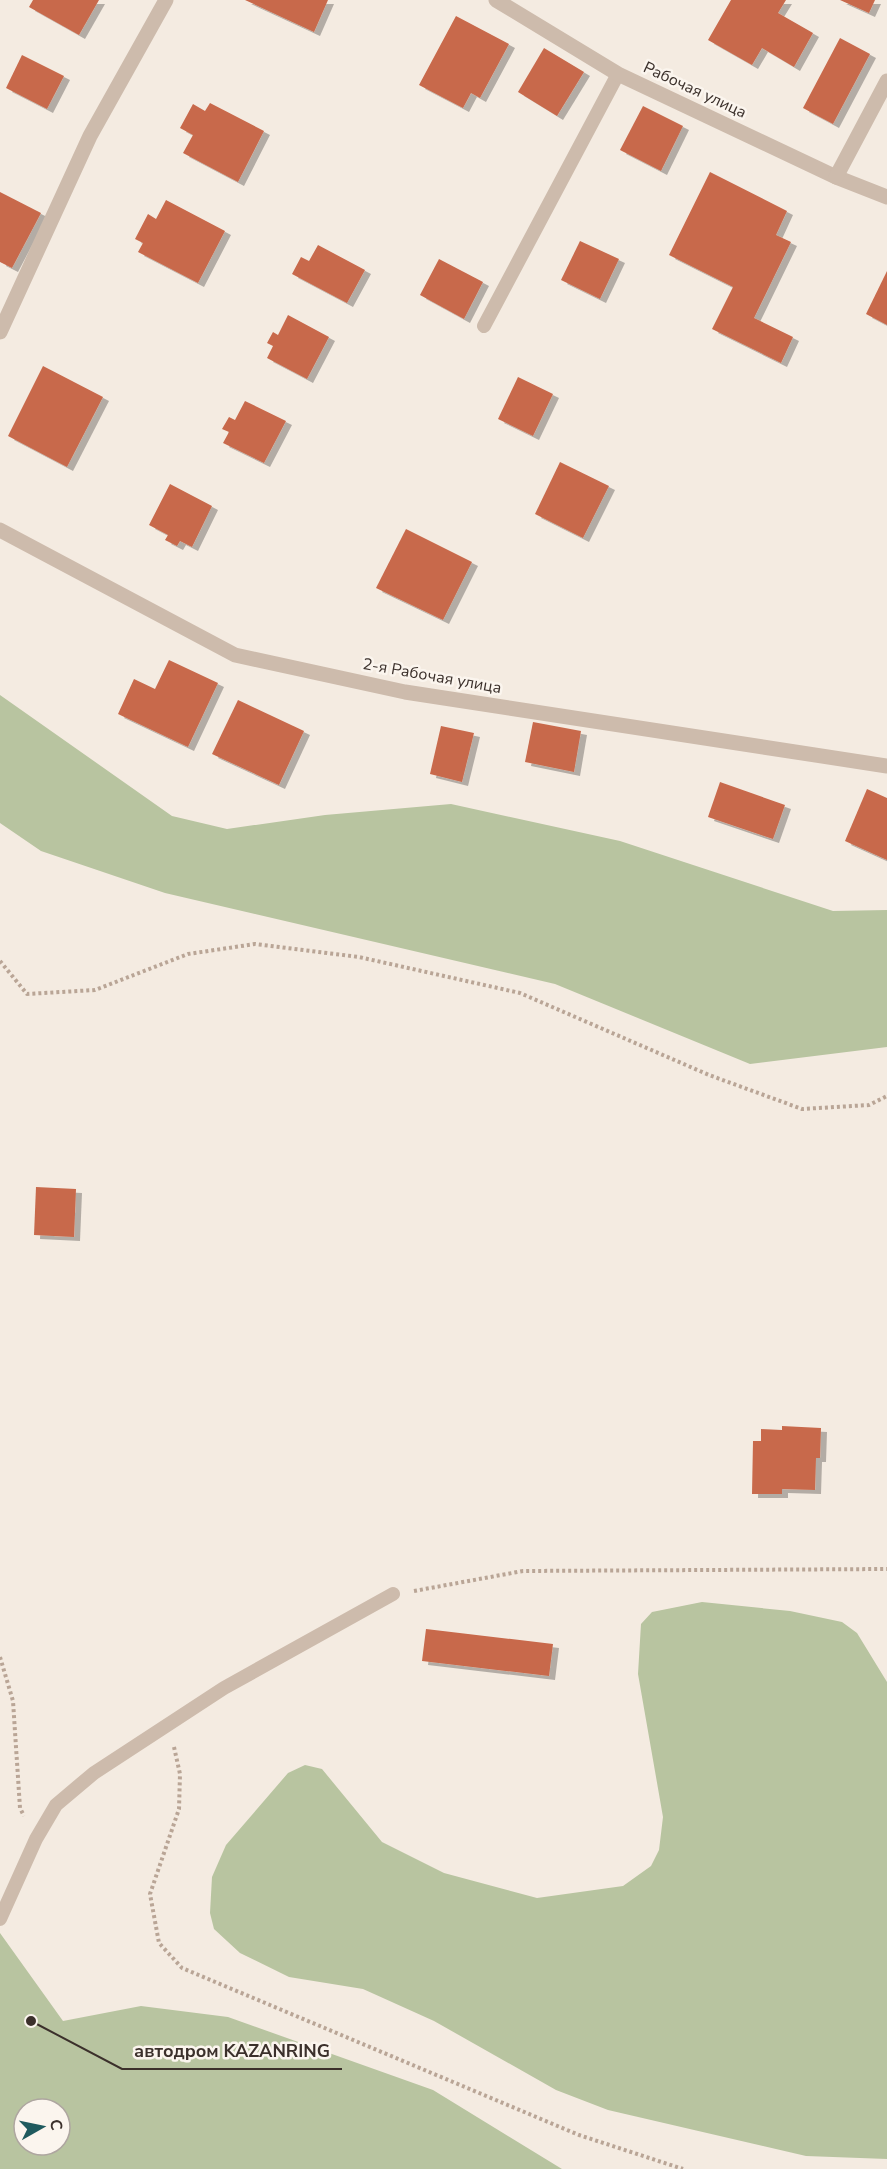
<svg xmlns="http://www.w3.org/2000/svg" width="887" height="2169" font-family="'Nunito Sans',sans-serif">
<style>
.green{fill:#b8c4a0;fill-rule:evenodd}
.building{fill:#c8694b;filter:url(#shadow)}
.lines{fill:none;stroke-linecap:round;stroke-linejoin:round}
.path{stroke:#b9a596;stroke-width:4;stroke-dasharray:3 3;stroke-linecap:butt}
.lane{stroke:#cdbbac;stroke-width:14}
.street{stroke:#cdbbac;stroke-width:15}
.labels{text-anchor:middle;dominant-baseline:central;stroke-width:5;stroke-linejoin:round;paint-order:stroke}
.street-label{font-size:16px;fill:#3b302b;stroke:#fbf5ee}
.leader{fill:none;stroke:#3b302b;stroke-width:2}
.callout-dot{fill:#3b302b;stroke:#fbf5ee;stroke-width:2}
.callout-label{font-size:18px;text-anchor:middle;font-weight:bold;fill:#3b302b;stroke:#fbf5ee;stroke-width:5;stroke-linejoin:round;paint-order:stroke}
</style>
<defs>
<filter id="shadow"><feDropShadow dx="6" dy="4" stdDeviation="0" flood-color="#0004"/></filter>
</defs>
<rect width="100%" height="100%" fill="#f4ebe1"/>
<g class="green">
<polygon points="0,695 172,816 227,829 325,815 451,804 620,841 833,911 887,910 887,1047 750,1064 555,984 165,893 41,851 0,823"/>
<polygon points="702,1602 790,1611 842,1622 857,1633 887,1682 887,2159 806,2156 608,2110 556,2090 434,2021 363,1989 289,1977 240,1953 214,1929 210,1913 212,1877 226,1845 288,1773 305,1765 322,1769 382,1842 444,1873 537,1898 623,1886 651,1866 659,1850 663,1817 638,1674 641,1624 652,1612"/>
<path d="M0,1933L63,2021L141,2006L228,2017L433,2090L562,2169H0ZM24,2109H60V2145H24Z"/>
</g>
<g class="building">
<polygon points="33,0 99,0 79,35 29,7"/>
<polygon points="245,0 328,0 314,32"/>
<polygon points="731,0 786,0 778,13 813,33 794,67 762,48 752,65 708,40"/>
<polygon points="840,0 875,0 869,13"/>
<polygon points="456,16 509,44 480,98 471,93 463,108 419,85"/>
<polygon points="840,38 870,54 833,124 803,108"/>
<polygon points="544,48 584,72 557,116 518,92"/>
<polygon points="22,55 64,76 47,109 6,88"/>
<polygon points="210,103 264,131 238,182 183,153 193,135 180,128 193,104 205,111"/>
<polygon points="643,106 683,126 661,171 620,150"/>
<polygon points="710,172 787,211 776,235 791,242 754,318 793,337 781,363 712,329 733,287 669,255"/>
<polygon points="0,192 41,213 12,268 0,262"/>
<polygon points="166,200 225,231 198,283 138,252 143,243 135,239 148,214 156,219"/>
<polygon points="580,241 619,259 600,299 561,280"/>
<polygon points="318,245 365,270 347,303 292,274 301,257 309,261"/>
<polygon points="439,259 483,282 464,319 420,295"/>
<polygon points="887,271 887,325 866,314"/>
<polygon points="288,315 329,337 307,379 267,358 273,346 267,343 273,332 278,335"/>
<polygon points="43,366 103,397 67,467 8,436"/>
<polygon points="518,377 553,394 533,436 498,419"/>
<polygon points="245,401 286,421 264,463 223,443 229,432 222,429 229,417 235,420"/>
<polygon points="560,462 609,486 583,538 535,514"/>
<polygon points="170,484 212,506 192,547 180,541 177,546 165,540 168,535 149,525"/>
<polygon points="406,529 472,562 443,620 376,588"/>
<polygon points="169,660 218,683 188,747 118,714 134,679 155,689"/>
<polygon points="238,700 304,731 279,785 212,754"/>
<polygon points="533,722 581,731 574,772 525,762"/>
<polygon points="441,726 474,733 462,782 430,774"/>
<polygon points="720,782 785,805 773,839 708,817"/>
<polygon points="867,789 887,798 887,860 845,841"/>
<polygon points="36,1187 76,1189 74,1237 34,1235"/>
<polygon points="782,1426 821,1428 820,1458 816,1458 815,1490 782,1489 782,1494 752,1494 753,1441 761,1441 761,1429 782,1430"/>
<polygon points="426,1629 553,1644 549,1676 422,1661"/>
</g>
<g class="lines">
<g class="path">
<polyline points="0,961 27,994 95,990 188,954 255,944 359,957 520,993 709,1075 802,1109 869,1105 887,1096"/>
<polyline points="414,1591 523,1571 887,1569"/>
<polyline points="0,1657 13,1701 20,1808 24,1816"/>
<polyline points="174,1747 180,1774 179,1809 150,1894 159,1943 182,1968 579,2135 683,2169"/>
</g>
<g class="lane">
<polyline points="484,326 618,74"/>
<polyline points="0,1919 36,1839 56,1805 94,1773 224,1688 393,1594"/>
</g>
<g class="street">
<polyline points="496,0 618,74 836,177 887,197"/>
<polyline points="836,177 887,81"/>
<polyline points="0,332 90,136 166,0"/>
<polyline points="0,530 235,655 405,692 887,766"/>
</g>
</g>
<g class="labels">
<g class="street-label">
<text transform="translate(695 90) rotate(25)">Рабочая улица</text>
<text transform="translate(432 676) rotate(10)">2-я Рабочая улица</text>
</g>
</g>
<path class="leader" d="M31 2021L122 2069H342"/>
<circle class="callout-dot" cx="31" cy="2021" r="6"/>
<g class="callout-label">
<text x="232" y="2057">автодром KAZANRING</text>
</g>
<g transform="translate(42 2127) rotate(81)"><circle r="28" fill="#fbf5ee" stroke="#aea6a0" stroke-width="1.5"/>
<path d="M0-4.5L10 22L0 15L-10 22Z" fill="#1f5a5e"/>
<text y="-9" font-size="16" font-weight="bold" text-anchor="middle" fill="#3b302b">С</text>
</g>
</svg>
